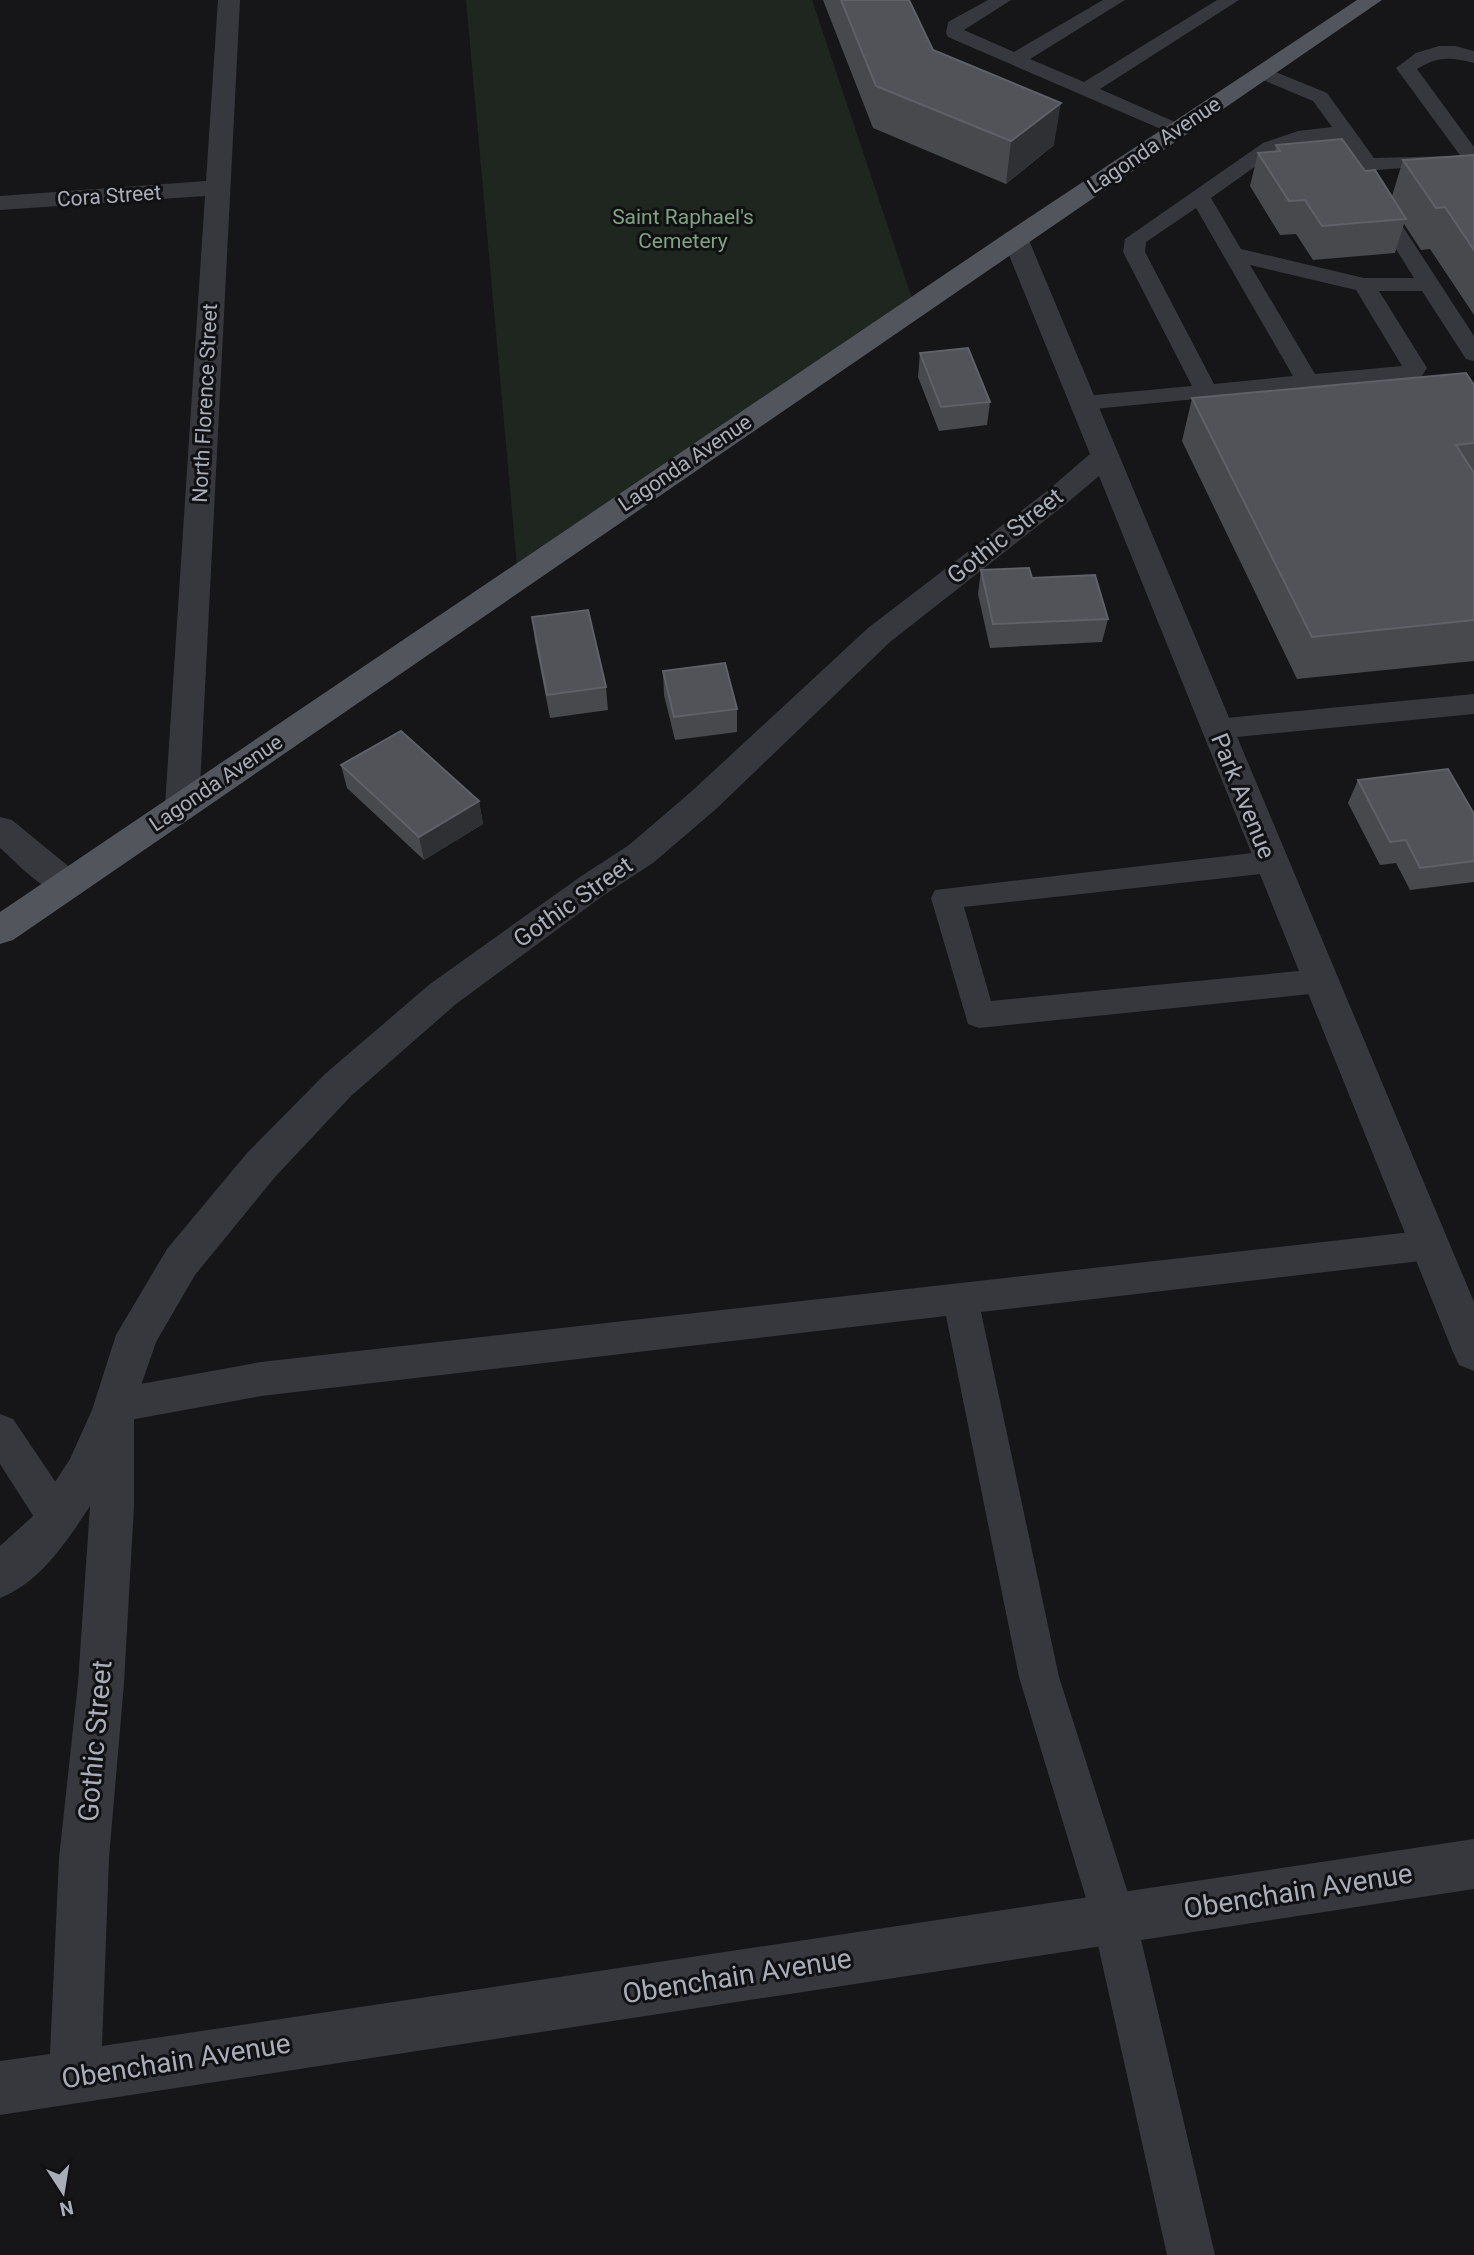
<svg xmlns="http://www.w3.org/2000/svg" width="1474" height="2255" font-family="Roboto,sans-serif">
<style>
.green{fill:#1e261f}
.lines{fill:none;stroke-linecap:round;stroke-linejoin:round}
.service{fill:#37383d;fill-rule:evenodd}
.minor{fill:#37383d;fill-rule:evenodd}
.primary{fill:#53555c;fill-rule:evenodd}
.wall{fill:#47494d}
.shaded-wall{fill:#2f3033}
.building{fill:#525359;stroke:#5f6168;stroke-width:2}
.labels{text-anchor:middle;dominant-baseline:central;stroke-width:6;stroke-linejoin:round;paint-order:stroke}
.far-street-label{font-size:21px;fill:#a8adb8;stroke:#111113}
.far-park-label{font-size:21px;fill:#7fa381;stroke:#111113}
.street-label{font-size:24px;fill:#a8adb8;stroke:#111113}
.near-street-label{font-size:28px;fill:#a8adb8;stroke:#111113}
</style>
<rect width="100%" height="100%" fill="#161618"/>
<polygon class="green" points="466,0 812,0 915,307 518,577"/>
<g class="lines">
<g class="service">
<polygon points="988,0 1011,0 964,30 1014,52 1103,0 1125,0 1030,59 1084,82 1217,0 1239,0 1100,89 1184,126 1187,130 1184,134 1177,136 948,37 946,33 948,22"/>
<path d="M1439,46H1455L1474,51V63C1451,57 1438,56 1417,69L1474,147V159L1462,158L1396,68L1416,53Z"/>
<path d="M1263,67L1327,93L1374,158L1454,156L1457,160L1454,164L1377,170L1374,177L1379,190L1474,336V361L1466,359L1422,291H1379L1427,368L1421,377L1084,410L1076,408L1072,403L1076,398L1084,396L1192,386L1123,252L1125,239L1263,143L1298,131L1332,127L1313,101L1256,77L1253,73ZM1340,139L1358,164L1354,177L1359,190L1414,278H1364L1241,249L1211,198L1277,151L1301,143ZM1196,208L1293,376L1214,384L1145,252L1146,242ZM1250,265L1356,290L1402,366L1315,374Z"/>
<polygon points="1474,694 1474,714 1216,739 1206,736 1202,729 1206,722 1216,719"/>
<polygon points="1270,851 1281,854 1285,862 1281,870 1270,873 964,907 991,1001 1320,969 1331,972 1336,981 1331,990 1320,993 979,1028 968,1024 931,898 935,890"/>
<polygon points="1429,1230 1441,1234 1446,1245 1441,1256 1429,1260 981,1312 1059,1677 1136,1918 1215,2255 1167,2255 1092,1918 1019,1677 946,1316 261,1396 113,1423 100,1418 95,1406 100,1394 113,1389 261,1362"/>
<polygon points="0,1414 13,1419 71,1505 76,1518 71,1531 57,1536 43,1531 0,1464"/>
</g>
<g class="minor">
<polygon points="218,0 240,0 199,806 194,815 182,818 170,815 165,806 205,196 0,210 0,196 206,181"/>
<path d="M1015,230L1024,233L1028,238L1474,1302V1371L1459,1365L1453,1352L1099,476L1067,503L890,642L716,809L653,863L604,895L456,1004L351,1096L275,1177L195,1275L156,1342L134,1406V1506L124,1683L109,1858L102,2046L1474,1839V1889L0,2115V2061L50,2054L59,1858L78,1683L90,1506C67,1541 41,1582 0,1598V1546L32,1517L70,1459L92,1410L116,1335L167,1249L247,1153L325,1074L430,984L580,877L629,845L692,791L868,628L1047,491L1090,454L1002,238L1006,233Z"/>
<path d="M0,817L12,820L79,875L84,884L79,893C50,902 21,866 0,848Z"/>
</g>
<polygon class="primary" points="1357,0 1382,0 13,940 0,944 0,912 1006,233"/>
</g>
<g class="wall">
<polygon points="823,0 909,0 933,50 1054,145 1006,184 873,128"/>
<polygon points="1276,145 1365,171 1392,196 1403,160 1474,155 1474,315 1430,249 1421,250 1404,224 1395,253 1313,260 1296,234 1280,235 1250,186 1258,153 1275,151"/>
<polygon points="920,353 990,402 987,425 939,431 918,377"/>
<polygon points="1474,385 1474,661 1297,679 1182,441 1192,398"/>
<polygon points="981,570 1032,578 1108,619 1102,642 990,648 978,594"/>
<polygon points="532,617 606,687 608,710 550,718 535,641"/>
<polygon points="663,671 737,709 737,732 675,740 664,695"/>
<polygon points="341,765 479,801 483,824 424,860 347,788"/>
<polygon points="1358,780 1474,814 1474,882 1410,890 1396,863 1380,865 1348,803"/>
</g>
<g class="shaded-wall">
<polygon points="1061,103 1054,145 1006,184 1011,141"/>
<polygon points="479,801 483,824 424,860 419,837"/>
</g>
<g class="building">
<polygon points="841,0 909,0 933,50 1061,103 1011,141 876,86"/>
<polygon points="1342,139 1365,171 1375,170 1406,219 1322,226 1305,200 1289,201 1258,153 1280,151 1276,145"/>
<polygon points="1474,155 1474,250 1445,207 1436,208 1403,160"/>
<polygon points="968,348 990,402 941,407 920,353"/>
<polygon points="1466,373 1474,385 1474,443 1456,445 1474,473 1474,620 1312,637 1192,398"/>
<polygon points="1029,568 1032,578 1095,575 1108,619 993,624 981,570"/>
<polygon points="588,610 606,687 547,695 532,617"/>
<polygon points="725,663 737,709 674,717 663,671"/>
<polygon points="401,731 479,801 419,837 341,765"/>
<polygon points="1448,769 1474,814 1474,861 1420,868 1406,840 1390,842 1358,780"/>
</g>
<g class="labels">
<g class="far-street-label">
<text transform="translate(1154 145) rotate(-34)">Lagonda Avenue</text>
<text transform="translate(109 196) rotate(-4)">Cora Street</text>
<text transform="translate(205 403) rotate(-87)">North Florence Street</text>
<text transform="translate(685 463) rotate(-34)">Lagonda Avenue</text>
<text transform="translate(216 783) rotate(-34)">Lagonda Avenue</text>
</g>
<g class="far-park-label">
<text x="683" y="217">Saint Raphael's<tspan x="683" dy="24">Cemetery</tspan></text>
</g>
<g class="street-label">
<text transform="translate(1005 536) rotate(-38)">Gothic Street</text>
<text transform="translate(1243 796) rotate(68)">Park Avenue</text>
<text transform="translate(573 902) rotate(-35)">Gothic Street</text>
</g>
<g class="near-street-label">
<text transform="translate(95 1741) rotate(-85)">Gothic Street</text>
<text transform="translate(1298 1891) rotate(-9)">Obenchain Avenue</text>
<text transform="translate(737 1976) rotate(-9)">Obenchain Avenue</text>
<text transform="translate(176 2061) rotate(-9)">Obenchain Avenue</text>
</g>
</g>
<g transform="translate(63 2192) rotate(168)" stroke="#111113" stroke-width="5" paint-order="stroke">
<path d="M0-5L12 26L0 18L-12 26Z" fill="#a8adb8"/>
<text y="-10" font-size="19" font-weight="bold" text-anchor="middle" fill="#a8adb8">N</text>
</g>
</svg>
